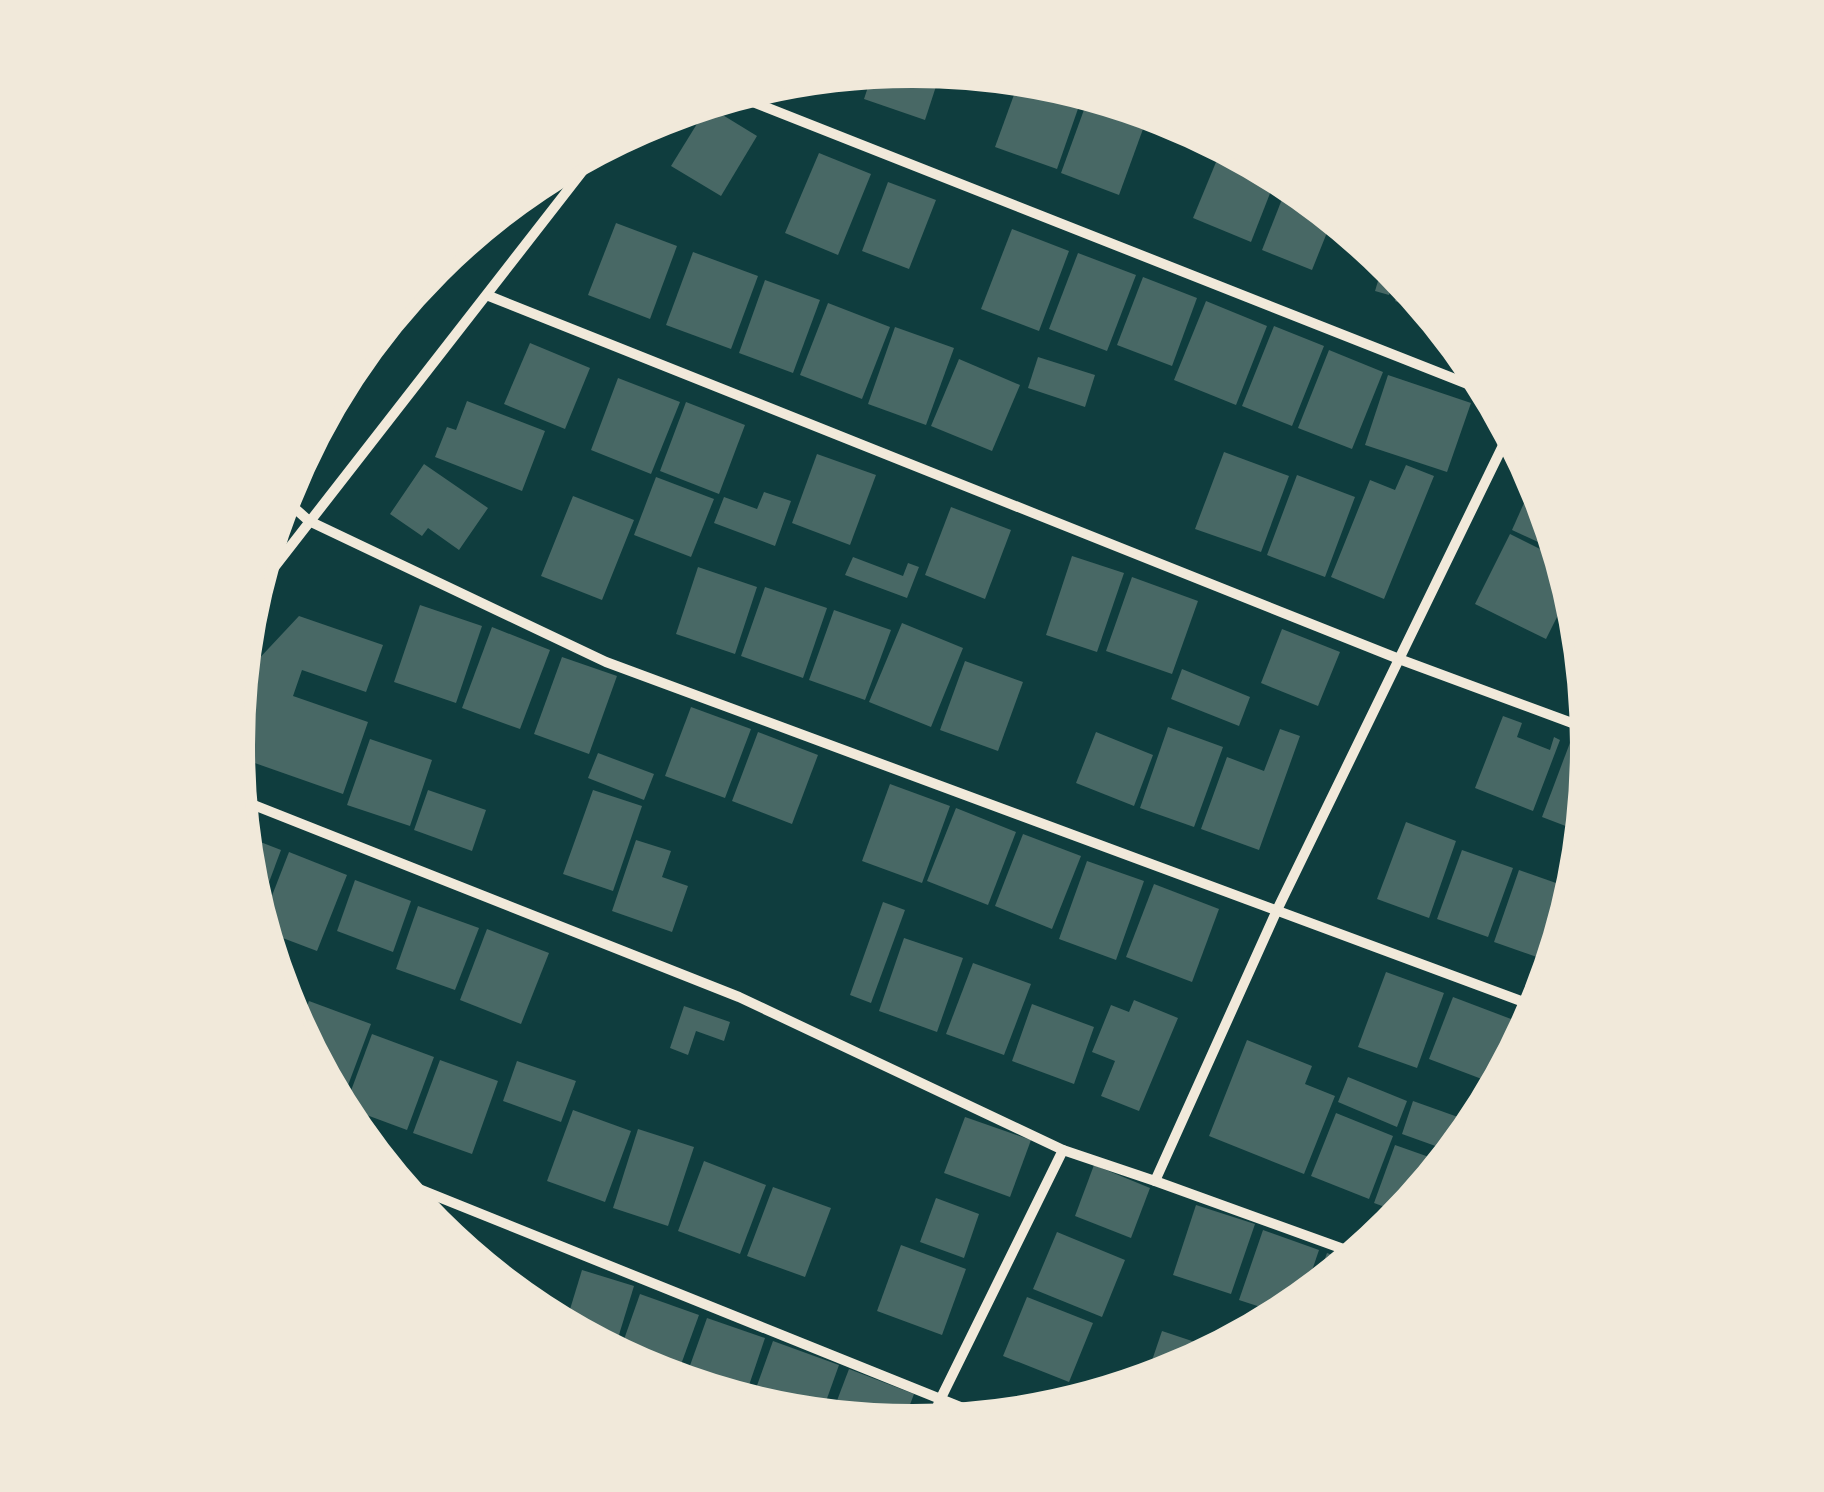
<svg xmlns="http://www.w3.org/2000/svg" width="1824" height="1492" font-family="Manrope,sans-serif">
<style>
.building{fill:#486865}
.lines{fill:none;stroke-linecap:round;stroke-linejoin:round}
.minor{stroke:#f1e9da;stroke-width:10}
.rim{fill:none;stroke:#f1e9da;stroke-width:12}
</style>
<rect width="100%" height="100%" fill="#0f3d3e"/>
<g class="building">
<polygon points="912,65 942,68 925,120 864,99 874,69"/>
<polygon points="826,73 820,85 801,76"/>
<polygon points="1019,81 1080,103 1057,169 995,147"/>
<polygon points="708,106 757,136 721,196 671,166"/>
<polygon points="1085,107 1143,129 1119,195 1061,173"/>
<polygon points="1221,150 1278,173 1251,242 1193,218"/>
<polygon points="819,153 871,174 838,255 785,233"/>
<polygon points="888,182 936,200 909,269 862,251"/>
<polygon points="1286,189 1315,200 1334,215 1312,270 1262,250"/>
<polygon points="616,223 677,246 650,319 588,295"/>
<polygon points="1012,229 1069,251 1039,331 981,309"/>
<polygon points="693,252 758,276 731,349 666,325"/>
<polygon points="1078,253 1136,275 1107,351 1049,329"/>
<polygon points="1382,268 1396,273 1389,295 1375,291"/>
<polygon points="1143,277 1197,298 1172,366 1117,345"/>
<polygon points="1404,277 1436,316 1395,301"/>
<polygon points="765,280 820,300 793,373 739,353"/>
<polygon points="1206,301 1267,326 1236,405 1174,380"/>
<polygon points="828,303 890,327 862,399 800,375"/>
<polygon points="1274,326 1324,346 1292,426 1242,406"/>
<polygon points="895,327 954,348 926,425 868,404"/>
<polygon points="530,343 590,368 565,429 504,404"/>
<polygon points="1329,350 1383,372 1352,449 1298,428"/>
<polygon points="1038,357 1095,375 1085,407 1028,388"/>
<polygon points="959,359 1020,385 992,451 931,426"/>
<polygon points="1388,375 1471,403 1447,472 1365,445"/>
<polygon points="618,378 680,402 651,474 591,450"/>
<polygon points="467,401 545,431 522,491 435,457 447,427 456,430"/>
<polygon points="686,402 745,425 719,494 660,471"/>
<polygon points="1224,452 1289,476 1261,552 1195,529"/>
<polygon points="817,454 876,475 850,545 792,523"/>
<polygon points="424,464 488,508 459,550 428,528 422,536 390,514"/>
<polygon points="1406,465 1434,476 1384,599 1331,577 1370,480 1395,490"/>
<polygon points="1297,475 1355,497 1325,577 1267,555"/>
<polygon points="1536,476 1541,486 1562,553 1512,530"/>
<polygon points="656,477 714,499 691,557 634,535"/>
<polygon points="764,492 791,501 775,546 714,523 724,497 757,509"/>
<polygon points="573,496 634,520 602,600 541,576"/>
<polygon points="951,507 1011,530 985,599 925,575"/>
<polygon points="1510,534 1564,561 1572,587 1546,639 1475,604"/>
<polygon points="1072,556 1124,573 1097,652 1046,635"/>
<polygon points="853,557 903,576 908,563 919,567 907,598 845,575"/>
<polygon points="698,567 757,587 735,654 676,634"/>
<polygon points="1132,577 1198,601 1172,674 1106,651"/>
<polygon points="765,587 827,608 803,678 741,656"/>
<polygon points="420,605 482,626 456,703 394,682"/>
<polygon points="834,610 891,630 865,700 809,680"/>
<polygon points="299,616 383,645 366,692 302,670 293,696 368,722 343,794 232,755 237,682"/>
<polygon points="902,623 963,648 931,727 869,702"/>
<polygon points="492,627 550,650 520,729 462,708"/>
<polygon points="1282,629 1340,652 1318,706 1261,683"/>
<polygon points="1582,636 1585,660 1586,674 1570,668"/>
<polygon points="562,657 617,676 589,754 534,734"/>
<polygon points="965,661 1023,682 998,751 940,730"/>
<polygon points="1182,669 1250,697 1239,726 1171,699"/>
<polygon points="691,707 751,729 725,798 665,776"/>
<polygon points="1503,716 1522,723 1517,737 1550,750 1554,737 1560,740 1533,811 1475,788"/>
<polygon points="1168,727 1223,747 1194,827 1140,808"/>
<polygon points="1280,729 1300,736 1259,850 1201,829 1227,757 1264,771"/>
<polygon points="758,732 818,755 792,824 732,801"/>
<polygon points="1096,732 1153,755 1134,806 1076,783"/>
<polygon points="370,739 432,760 410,826 347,805"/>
<polygon points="1571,740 1593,749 1584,833 1542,817"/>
<polygon points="598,753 654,774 644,800 588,778"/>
<polygon points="890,784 950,806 922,883 862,861"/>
<polygon points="428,790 486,810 472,851 414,830"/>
<polygon points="593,790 642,806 613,891 563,874"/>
<polygon points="956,808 1016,832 988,905 927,881"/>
<polygon points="1406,822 1456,841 1429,918 1377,899"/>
<polygon points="240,834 281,850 256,917 244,878"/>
<polygon points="1023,834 1081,856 1052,929 995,906"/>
<polygon points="636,840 671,851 662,877 688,886 672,932 612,911"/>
<polygon points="1462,850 1513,868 1488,937 1437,919"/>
<polygon points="289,852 347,875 317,951 259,929"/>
<polygon points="1087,861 1144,881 1116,960 1059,939"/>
<polygon points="1519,870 1576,890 1554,963 1494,942"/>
<polygon points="355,880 411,901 393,952 337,931"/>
<polygon points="1154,884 1219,909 1192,982 1126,957"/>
<polygon points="883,902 905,910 871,1003 850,995"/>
<polygon points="418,906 479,928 455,990 396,969"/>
<polygon points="487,929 549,953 521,1024 460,1000"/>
<polygon points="904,938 963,958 937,1032 879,1011"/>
<polygon points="973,963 1031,984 1004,1055 946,1034"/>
<polygon points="1386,972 1444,993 1417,1068 1358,1047"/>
<polygon points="1453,997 1511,1019 1487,1081 1429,1059"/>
<polygon points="1134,1000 1178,1018 1139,1111 1101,1096 1115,1061 1092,1052 1111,1005 1129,1012"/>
<polygon points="309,1001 371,1024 341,1104 333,1101 297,1033"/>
<polygon points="282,1003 297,1008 292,1023 283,1006"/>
<polygon points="1032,1004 1094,1027 1074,1084 1012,1061"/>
<polygon points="684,1006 730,1022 724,1041 696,1031 688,1055 670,1048"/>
<polygon points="1519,1025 1529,1029 1502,1080 1500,1079"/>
<polygon points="372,1034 434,1057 407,1130 345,1107"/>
<polygon points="1247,1040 1312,1066 1305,1084 1335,1096 1304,1174 1209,1136"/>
<polygon points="440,1060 498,1081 472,1154 413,1133"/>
<polygon points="517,1061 576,1081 561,1122 503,1101"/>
<polygon points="1348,1077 1407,1101 1397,1127 1338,1102"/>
<polygon points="1413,1101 1472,1122 1465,1141 1455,1153 1402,1134"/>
<polygon points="573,1110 631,1131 605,1202 547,1181"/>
<polygon points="1336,1113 1393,1136 1369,1199 1311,1176"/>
<polygon points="965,1117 1031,1140 1010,1197 944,1173"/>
<polygon points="638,1129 694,1147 668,1226 613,1208"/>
<polygon points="1395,1145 1446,1163 1404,1214 1374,1203"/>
<polygon points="704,1161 766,1185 740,1254 678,1231"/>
<polygon points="1094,1165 1150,1188 1131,1238 1075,1216"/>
<polygon points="773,1187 831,1208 805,1277 747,1256"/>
<polygon points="936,1198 979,1214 964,1258 920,1242"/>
<polygon points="410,1203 434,1211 429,1226 417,1211"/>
<polygon points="1196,1205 1255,1224 1231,1294 1173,1275"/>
<polygon points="1263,1230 1319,1250 1301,1303 1285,1315 1239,1300"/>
<polygon points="1057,1232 1125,1260 1102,1317 1033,1289"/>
<polygon points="901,1245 966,1269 942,1335 877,1311"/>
<polygon points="1327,1253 1352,1262 1312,1294"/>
<polygon points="582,1270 634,1286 614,1351 564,1329"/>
<polygon points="640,1294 699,1315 679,1370 621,1348"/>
<polygon points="1027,1297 1093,1323 1069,1382 1003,1356"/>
<polygon points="707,1318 765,1338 743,1403 683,1385"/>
<polygon points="1162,1331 1210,1347 1206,1357 1172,1375 1144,1384"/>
<polygon points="773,1341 839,1365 820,1418 779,1414 750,1405"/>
<polygon points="849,1369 914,1394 902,1426 830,1419"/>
</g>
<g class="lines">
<g class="minor">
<polyline points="730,93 1493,394"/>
<polyline points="565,163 579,175"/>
<polyline points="489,296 1399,659 1591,730"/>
<polyline points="280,495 309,521 606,662 1540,1008"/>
<polyline points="248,601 606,141"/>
<polyline points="236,798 739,997 1063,1150 1155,1181 1277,910 1511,429"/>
<polyline points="389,1177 990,1419"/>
<polyline points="1155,1181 1360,1255"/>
<polyline points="931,1425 939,1402 1063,1150"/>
</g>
</g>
<path d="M0 0H1824V1492H0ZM912 82H913A663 663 0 0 1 1576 745V747A663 663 0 0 1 913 1410H912A663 663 0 0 1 249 747V745A663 663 0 0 1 912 82Z" fill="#f1e9da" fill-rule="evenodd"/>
<path class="rim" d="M912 82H913A663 663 0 0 1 1576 745V747A663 663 0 0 1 913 1410H912A663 663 0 0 1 249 747V745A663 663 0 0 1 912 82Z"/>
</svg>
